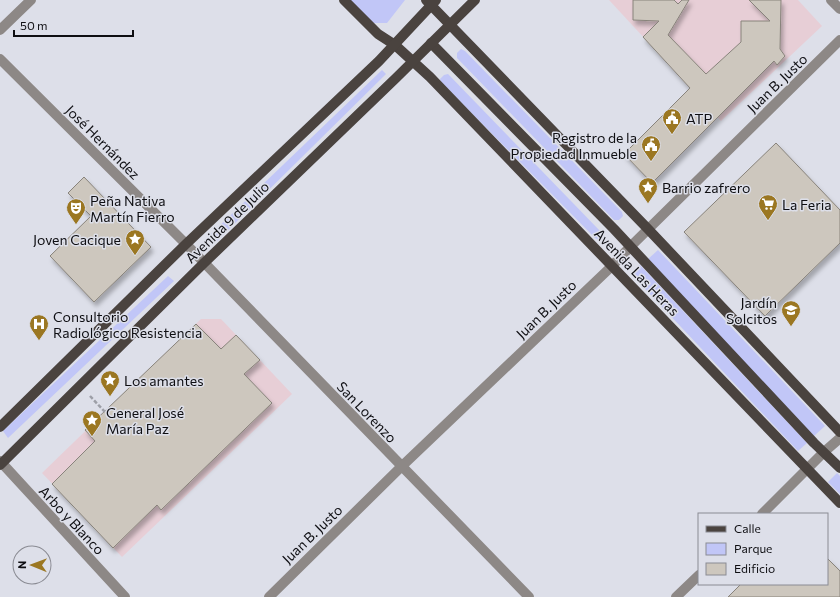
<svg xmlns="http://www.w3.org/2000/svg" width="840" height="597" font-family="Commissioner,sans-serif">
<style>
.education{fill:#e7ced6}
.green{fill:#c1c6f7}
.building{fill:#cdc7be;stroke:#88837b;filter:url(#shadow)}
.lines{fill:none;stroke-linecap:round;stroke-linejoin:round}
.path{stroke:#9d9fa7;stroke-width:2.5;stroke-dasharray:4 2;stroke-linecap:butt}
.minor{stroke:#8d8886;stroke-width:10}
.major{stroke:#4a433f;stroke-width:10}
.labels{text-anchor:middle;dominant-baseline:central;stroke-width:3;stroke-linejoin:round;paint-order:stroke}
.street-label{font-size:14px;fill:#0e0e12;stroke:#dddfe9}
.poi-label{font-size:14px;fill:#0e0e12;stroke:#dddfe9;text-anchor:start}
</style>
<defs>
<filter id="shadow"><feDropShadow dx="2.5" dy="4.5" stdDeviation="2" flood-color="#0004"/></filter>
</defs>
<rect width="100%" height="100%" fill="#dddfe9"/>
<g class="education">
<polygon points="609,0 798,0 822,26 721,121"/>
<polygon points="201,319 221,319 292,394 122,557 42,473"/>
</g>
<g class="green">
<polygon points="350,0 405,0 387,23 372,23"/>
<polygon points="461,49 465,51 622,212 623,216 619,220 614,220 457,58 457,53"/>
<polygon points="382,70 386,74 216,242 210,235"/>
<polygon points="448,74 601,232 602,236 599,240 595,238 441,82 440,79 444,75"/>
<polygon points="658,250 825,426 814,436 647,260"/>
<polygon points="640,265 807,443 798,451 631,274"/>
<polygon points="168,276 174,281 8,438 3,431"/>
<polygon points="837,473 840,476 840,494 828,482"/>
</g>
<g class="building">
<polygon points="633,0 674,0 678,4 682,0 689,0 668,35 706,74 741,42 741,21 770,21 749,0 781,0 780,49 785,56 777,65 774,61 652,183 624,154 690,88 643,37 659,21 633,20"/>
<polygon points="776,143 840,210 840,243 765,316 684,232"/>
<polygon points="84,177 151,247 94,302 50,256 91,216 68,193"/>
<polygon points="196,324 221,349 236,335 260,360 244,374 272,403 161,510 157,505 113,548 52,484 95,441 85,430"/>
<polygon points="827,558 840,571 840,597 728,597 741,584 827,584"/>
</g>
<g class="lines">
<polyline class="path" points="90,396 105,412"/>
<g class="minor">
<polyline points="831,0 840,9"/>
<polyline points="0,30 31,0"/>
<polyline points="0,59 186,244 529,597"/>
<polyline points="0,461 125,597"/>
<polyline points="762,514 824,452 840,438"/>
<polyline points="269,597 401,467 612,266 630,247 840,40"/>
<polyline points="676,597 699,575"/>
</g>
<g class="major">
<polyline points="344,0 378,34 395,45 430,77 840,503"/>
<polyline points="426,0 648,229 840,432"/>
<polyline points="431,43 614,229 814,443 840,468"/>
<polyline points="0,427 186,244 379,61 436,0"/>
<polyline points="0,465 204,263 396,78 475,0"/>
</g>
</g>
<defs>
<symbol id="civic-pin" viewBox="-11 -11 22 30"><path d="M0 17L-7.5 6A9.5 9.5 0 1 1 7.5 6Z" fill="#9b7722" stroke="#dddfe9"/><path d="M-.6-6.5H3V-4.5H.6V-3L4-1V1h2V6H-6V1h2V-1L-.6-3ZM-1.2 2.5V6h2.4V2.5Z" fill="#fff"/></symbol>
<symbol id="sight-pin" viewBox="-11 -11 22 30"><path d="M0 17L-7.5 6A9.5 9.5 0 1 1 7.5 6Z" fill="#9b7722" stroke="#dddfe9"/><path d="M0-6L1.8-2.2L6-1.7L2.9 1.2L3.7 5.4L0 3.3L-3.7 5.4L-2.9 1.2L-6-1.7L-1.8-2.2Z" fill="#fff"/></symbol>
<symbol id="supermarket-pin" viewBox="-11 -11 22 30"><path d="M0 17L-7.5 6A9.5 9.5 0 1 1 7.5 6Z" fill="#9b7722" stroke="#dddfe9"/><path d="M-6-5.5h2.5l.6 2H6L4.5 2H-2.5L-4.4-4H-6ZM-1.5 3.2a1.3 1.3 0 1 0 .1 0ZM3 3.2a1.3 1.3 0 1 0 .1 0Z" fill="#fff"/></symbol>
<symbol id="theatre-pin" viewBox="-11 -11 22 30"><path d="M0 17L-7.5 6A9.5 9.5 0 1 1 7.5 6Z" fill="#9b7722" stroke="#dddfe9"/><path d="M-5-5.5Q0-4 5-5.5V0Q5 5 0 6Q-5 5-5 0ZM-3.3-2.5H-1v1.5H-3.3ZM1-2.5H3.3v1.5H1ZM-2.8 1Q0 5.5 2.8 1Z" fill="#fff"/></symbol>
<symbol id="school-pin" viewBox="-11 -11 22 30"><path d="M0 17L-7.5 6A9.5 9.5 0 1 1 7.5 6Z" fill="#9b7722" stroke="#dddfe9"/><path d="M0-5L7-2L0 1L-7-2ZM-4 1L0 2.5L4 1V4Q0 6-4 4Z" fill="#fff"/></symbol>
<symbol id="hospital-pin" viewBox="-11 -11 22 30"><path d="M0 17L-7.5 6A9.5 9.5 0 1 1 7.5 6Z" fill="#9b7722" stroke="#dddfe9"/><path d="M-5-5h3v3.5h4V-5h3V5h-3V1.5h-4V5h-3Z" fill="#fff"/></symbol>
</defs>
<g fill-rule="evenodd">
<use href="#civic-pin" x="661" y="107" width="22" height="30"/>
<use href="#civic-pin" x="640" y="134" width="22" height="30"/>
<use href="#sight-pin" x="637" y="176" width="22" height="30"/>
<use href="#supermarket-pin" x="757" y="193" width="22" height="30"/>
<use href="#theatre-pin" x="65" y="197" width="22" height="30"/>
<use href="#sight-pin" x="124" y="228" width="22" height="30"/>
<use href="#school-pin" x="780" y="299" width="22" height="30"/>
<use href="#hospital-pin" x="28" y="313" width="22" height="30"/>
<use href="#sight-pin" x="99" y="369" width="22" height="30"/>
<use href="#sight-pin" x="81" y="409" width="22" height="30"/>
</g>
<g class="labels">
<g class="street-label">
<text transform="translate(777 83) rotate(-44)">Juan B. Justo</text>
<text transform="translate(103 142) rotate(45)">José Hernández</text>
<text transform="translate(227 222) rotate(-44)">Avenida 9 de Julio</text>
<text transform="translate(637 272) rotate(46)">Avenida Las Heras</text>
<text transform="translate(546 309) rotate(-44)">Juan B. Justo</text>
<text transform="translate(367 412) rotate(46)">San Lorenzo</text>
<text transform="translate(72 520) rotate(47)">Arbo y Blanco</text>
<text transform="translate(312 534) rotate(-44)">Juan B. Justo</text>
</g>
<g class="poi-label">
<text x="686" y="118">ATP</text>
<text x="637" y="137" text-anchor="end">Registro de la<tspan x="637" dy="16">Propiedad Inmueble</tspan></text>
<text x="662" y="187">Barrio zafrero</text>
<text x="90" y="200">Peña Nativa<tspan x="90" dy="16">Martín Fierro</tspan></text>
<text x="782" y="204">La Feria</text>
<text x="121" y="239" text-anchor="end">Joven Cacique</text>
<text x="777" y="302" text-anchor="end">Jardín<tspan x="777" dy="16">Solcitos</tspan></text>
<text x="53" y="316">Consultorio<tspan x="53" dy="16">Radiológico Resistencia</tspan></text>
<text x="124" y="380">Los amantes</text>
<text x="106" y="412">General José<tspan x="106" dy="16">María Paz</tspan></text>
</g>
</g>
<rect x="698" y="513" width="130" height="72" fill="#dddfe9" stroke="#8a8b93"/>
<rect x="706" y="526" width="20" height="6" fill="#4a433f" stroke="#8a8b93"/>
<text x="734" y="533" font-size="12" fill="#0e0e12">Calle</text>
<rect x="706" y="543" width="20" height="12" fill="#c1c6f7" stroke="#8a8b93"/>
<text x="734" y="553" font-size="12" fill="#0e0e12">Parque</text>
<rect x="706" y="563" width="20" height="12" fill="#cdc7be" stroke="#8a8b93"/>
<text x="734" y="573" font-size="12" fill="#0e0e12">Edificio</text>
<g transform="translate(32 565) rotate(271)"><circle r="19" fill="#dddfe9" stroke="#8a8b93"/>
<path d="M0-3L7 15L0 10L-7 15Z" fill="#9b7722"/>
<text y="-6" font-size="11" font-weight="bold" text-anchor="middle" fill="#0e0e12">N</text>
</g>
<path d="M14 30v6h119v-6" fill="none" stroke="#0e0e12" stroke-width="2"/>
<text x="20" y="30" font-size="12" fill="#0e0e12" stroke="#dddfe9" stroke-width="3" paint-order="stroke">50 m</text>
</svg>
